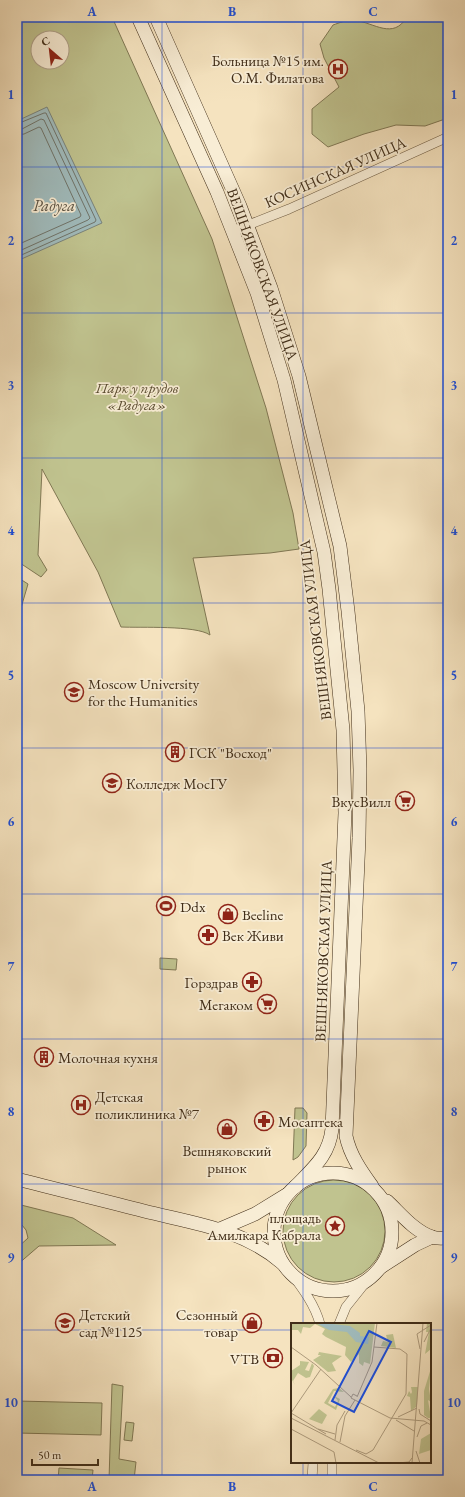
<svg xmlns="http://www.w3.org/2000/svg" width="465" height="1497" font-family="'EB Garamond',serif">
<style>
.green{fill:#c0c38f;stroke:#807854;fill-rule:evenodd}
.water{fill:#a0bbbc;stroke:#7a837b}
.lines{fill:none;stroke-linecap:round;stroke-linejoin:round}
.shore{stroke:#70746a;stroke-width:1}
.street-casing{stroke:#6e5b42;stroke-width:10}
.secondary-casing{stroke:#412e19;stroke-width:14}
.street{stroke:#f8edd5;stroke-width:9}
.secondary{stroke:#f8edd5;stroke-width:13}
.grid{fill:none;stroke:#1d4ed8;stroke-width:1;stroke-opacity:0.55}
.labels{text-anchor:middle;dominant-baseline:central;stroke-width:3.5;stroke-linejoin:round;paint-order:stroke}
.poi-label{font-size:15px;fill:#412e19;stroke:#f8edd5;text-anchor:start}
.street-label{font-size:15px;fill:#412e19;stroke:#f8edd5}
.park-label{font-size:15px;font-style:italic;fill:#5a4c31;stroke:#f8edd5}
.water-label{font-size:16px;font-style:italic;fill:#595142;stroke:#f8edd5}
.inset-road{fill:none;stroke:#ad9b7d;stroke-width:1}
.view{fill:#1d4ed8;fill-opacity:0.15;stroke:#1d4ed8;stroke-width:2}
.inset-edge{fill:none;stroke:#412e19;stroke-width:2}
.neatline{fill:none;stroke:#1d4ed8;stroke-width:1.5}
.grid-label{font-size:13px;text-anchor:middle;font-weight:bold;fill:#1d4ed8}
</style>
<rect width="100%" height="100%" fill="#f5e3bf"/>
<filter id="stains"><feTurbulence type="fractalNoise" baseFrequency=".005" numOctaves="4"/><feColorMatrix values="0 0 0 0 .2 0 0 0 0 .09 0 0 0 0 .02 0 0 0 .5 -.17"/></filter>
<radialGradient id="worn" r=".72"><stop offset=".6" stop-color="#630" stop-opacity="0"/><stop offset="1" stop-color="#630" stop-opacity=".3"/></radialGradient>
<g class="green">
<path d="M17,17H112L212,239L266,408L293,513L299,549L270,553L193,558L210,635C196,625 140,628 121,627L98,572L42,469L38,555L47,570L41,577L17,561ZM38,38H62V62H38Z"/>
<path d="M407,17H448V118L425,126L396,125L364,134L328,147L312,134V109L339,87L324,58L320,44L333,25C339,23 348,19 354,20C375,23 393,40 407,17Z"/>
<polygon points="17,577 28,584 21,608 17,648"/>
<polygon points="160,958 177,959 176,970 160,969"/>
<polygon points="295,1108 303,1108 307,1113 306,1146 298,1157 293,1160"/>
<circle cx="334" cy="1231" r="51"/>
<polygon points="17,1204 73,1218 116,1245 39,1246 17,1265 17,1248 28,1238 26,1230 17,1219"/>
<polygon points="112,1384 123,1386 119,1459 136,1462 134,1480 109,1480"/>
<polygon points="17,1401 102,1403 101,1435 17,1433"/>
<polygon points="126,1422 134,1423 132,1441 124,1440"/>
<polygon points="59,1468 93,1470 92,1480 58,1480"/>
</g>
<polygon class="water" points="47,107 102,223 17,261 17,121"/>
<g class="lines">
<g class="shore">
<polyline points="17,124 44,113 46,113 96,220 95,222 17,257"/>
<polyline points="17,129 22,129 41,119 44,120 90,218 88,220 17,252"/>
<polyline points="17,135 24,134 39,127 41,128 81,215 80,217 17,245"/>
</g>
<defs>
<g id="street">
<polyline points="233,231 289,209 448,137"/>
<path d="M291,1273C303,1289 315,1305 320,1324"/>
<polyline points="339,1324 346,1307 370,1277"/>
<polyline points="312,1480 313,1462"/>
<polyline points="332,1480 332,1462"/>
</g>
<g id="secondary">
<path d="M138,17L217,192L257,293L284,380L324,552L329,589L343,730L345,813L332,1129C329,1156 313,1168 295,1187"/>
<path d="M156,17L240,206L271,288L299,376L340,546L348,611L358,711L360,770L359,838L346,1136C350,1155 361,1171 372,1186"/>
<circle cx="333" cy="1232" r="59"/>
<path d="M17,1179C59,1190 102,1200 144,1211C192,1223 243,1229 282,1263"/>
<path d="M387,1201C400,1213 414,1231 432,1237C437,1239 443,1238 448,1238"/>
<polyline points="220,1229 255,1214 286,1195"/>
<polyline points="381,1267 415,1245 432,1237"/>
</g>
</defs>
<use href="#street" class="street-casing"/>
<use href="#secondary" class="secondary-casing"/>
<use href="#street" class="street"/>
<use href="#secondary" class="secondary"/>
</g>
<path class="grid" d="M162,17V1480M303,17V1324M17,167H448M17,313H448M17,458H448M17,603H448M17,748H448M17,894H448M17,1039H448M17,1184H448M17,1330H292M430,1330H448M303,1462V1480"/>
<defs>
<symbol id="hospital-ring" viewBox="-11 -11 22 22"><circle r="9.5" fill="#f8edd5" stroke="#8f2418" stroke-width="1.5"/><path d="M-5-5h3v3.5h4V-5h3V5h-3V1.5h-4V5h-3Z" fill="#8f2418"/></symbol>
<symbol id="university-ring" viewBox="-11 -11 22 22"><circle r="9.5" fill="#f8edd5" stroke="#8f2418" stroke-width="1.5"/><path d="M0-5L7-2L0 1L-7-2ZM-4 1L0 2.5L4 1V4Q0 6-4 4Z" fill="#8f2418"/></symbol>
<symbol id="building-ring" viewBox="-11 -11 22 22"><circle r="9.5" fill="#f8edd5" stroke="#8f2418" stroke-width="1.5"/><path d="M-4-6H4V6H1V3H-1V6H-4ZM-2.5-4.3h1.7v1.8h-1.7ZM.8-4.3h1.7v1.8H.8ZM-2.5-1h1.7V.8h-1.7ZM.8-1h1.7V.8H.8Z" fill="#8f2418"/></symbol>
<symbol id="supermarket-ring" viewBox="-11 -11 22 22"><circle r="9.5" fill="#f8edd5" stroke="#8f2418" stroke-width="1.5"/><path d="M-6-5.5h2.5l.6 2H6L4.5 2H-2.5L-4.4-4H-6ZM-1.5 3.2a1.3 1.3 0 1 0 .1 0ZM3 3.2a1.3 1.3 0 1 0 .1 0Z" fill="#8f2418"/></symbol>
<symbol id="stadium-ring" viewBox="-11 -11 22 22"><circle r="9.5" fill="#f8edd5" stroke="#8f2418" stroke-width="1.5"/><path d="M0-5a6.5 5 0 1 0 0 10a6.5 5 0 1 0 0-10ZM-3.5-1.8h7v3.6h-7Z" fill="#8f2418"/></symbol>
<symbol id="shop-ring" viewBox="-11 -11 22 22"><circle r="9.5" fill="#f8edd5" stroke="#8f2418" stroke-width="1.5"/><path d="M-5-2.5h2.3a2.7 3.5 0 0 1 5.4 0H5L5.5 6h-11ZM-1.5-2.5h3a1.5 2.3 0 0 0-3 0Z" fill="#8f2418"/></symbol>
<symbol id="pharmacy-ring" viewBox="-11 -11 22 22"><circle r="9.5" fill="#f8edd5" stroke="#8f2418" stroke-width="1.5"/><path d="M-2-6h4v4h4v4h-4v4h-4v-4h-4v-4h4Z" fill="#8f2418"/></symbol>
<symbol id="sight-ring" viewBox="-11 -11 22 22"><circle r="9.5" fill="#f8edd5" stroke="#8f2418" stroke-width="1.5"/><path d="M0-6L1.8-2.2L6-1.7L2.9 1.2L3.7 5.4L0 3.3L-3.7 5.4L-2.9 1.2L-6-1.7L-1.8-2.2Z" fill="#8f2418"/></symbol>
<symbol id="school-ring" viewBox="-11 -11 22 22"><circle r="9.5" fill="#f8edd5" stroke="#8f2418" stroke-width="1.5"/><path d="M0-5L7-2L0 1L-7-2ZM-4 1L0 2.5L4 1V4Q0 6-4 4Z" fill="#8f2418"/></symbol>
<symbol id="bank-ring" viewBox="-11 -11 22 22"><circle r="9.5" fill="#f8edd5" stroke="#8f2418" stroke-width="1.5"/><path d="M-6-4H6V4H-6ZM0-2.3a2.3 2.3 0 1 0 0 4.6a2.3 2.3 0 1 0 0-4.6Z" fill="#8f2418"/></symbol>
</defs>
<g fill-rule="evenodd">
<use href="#hospital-ring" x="327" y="58" width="22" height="22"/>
<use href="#university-ring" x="63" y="681" width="22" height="22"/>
<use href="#building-ring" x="164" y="741" width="22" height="22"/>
<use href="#university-ring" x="101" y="772" width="22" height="22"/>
<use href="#supermarket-ring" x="394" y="790" width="22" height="22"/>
<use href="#stadium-ring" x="155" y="895" width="22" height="22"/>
<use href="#shop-ring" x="217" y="903" width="22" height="22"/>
<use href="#pharmacy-ring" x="197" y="924" width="22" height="22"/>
<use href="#pharmacy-ring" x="241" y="971" width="22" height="22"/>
<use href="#supermarket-ring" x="256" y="993" width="22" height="22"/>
<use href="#building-ring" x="33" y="1046" width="22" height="22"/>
<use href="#hospital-ring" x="70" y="1094" width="22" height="22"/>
<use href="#pharmacy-ring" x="253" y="1110" width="22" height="22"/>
<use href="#shop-ring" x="216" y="1118" width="22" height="22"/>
<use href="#sight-ring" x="324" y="1215" width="22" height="22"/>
<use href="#school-ring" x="54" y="1312" width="22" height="22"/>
<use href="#shop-ring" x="241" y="1312" width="22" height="22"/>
<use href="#bank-ring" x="262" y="1347" width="22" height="22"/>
</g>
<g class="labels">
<g class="poi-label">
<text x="324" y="60" text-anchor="end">Больница №15 им.<tspan x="324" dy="17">О.М. Филатова</tspan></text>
<text x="88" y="683">Moscow University<tspan x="88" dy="17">for the Humanities</tspan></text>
<text x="189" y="752">ГСК "Восход"</text>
<text x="126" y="783">Колледж МосГУ</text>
<text x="391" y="801" text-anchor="end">ВкусВилл</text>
<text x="180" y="906">Ddx</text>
<text x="242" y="914">Beeline</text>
<text x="222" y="935">Век Живи</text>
<text x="238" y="982" text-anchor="end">Горздрав</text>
<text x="253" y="1004" text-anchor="end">Мегаком</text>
<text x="58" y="1057">Молочная кухня</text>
<text x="95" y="1096">Детская<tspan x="95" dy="17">поликлиника №7</tspan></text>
<text x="278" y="1121">Мосаптека</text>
<text x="227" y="1150" text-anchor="middle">Вешняковский<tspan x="227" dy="17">рынок</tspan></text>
<text x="321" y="1217" text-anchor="end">площадь<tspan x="321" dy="17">Амилкара Кабрала</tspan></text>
<text x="79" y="1314">Детский<tspan x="79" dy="17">сад №1125</tspan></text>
<text x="238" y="1314" text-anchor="end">Сезонный<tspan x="238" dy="17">товар</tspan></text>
<text x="259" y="1358" text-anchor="end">VTB</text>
</g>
<g class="street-label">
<text transform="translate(335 172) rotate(-24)">КОСИНСКАЯ УЛИЦА</text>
<text transform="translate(263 274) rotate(70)">ВЕШНЯКОВСКАЯ УЛИЦА</text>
<text transform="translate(315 630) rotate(-97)">ВЕШНЯКОВСКАЯ УЛИЦА</text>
<text transform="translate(323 951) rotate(-88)">ВЕШНЯКОВСКАЯ УЛИЦА</text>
</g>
<g class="park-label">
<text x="137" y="387">Парк у прудов<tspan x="137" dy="17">«Радуга»</tspan></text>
</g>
<g class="water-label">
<text x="54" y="205">Радуга</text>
</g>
</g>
<g transform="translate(291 1323)">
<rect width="140" height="140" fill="#f5e3bf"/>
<path d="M0,0H84L79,41L73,39L72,43L68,40V31L60,39L54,32L55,24L35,14L31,11L34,6L24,1L19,5L12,4L10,11L7,7H0ZM136,0H140V26L134,31L138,9H135ZM102,11L105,25L90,23L92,18L97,19L95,12ZM28,29L51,33L41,40L45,48L37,49L22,37L30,32H27ZM9,38L18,39L14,47L18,48L21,40L23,43L19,54L15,55L7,50L2,58L4,62L1,57L0,48L9,42ZM140,45L138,66L140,79L137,77L140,95H137L133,92V68ZM120,64H127L126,83L120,88L119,74L116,73L118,68L120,71L121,69ZM48,65L53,69L43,68L37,80L44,84L47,78L43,73L49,76L45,87L33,80L42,66ZM28,86L36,92L31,101L18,96ZM140,110V127L128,131L130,116Z" fill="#c0c38f"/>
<path d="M32,0L59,3L69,10V13L78,14L77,21L65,19L56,9L38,7L27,1Z" fill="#a0bbbc"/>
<path class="inset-road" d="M133,19L140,5M0,24L25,42L60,74M129,26L126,11L140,2M66,73L62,71L60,75L99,95L133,98L140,102M66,74L81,39L86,0M128,86L129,91L140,98M0,90L35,111M0,90L30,46M107,94L126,85M0,95L88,140M105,97L123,108M0,106L43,129L45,140M27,106L44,111M126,114L130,103L136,100M44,117L46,102L54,88M49,119L54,93L64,77M65,127L75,131L82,127L115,71L116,31L109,26L83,24M125,128L129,140M106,140L118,139L121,135M121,140L132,0"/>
<path class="view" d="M78,8L100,19L63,89L41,78Z"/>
<rect width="140" height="140" class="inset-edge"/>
</g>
<rect width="465" height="1497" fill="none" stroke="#f5e3bf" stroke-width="44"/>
<g transform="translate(50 50) rotate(332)"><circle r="19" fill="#f8edd5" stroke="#afa18a"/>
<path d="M0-3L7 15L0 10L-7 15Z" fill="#8f2418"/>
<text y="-6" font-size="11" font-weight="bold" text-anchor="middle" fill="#412e19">С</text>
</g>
<path d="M32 1459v6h66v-6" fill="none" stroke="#412e19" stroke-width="2"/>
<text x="38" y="1459" font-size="12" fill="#412e19" stroke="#f8edd5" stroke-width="3" paint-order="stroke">50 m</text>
<rect x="22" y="22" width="421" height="1453" class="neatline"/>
<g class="grid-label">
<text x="92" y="16">A</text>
<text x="232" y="16">B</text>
<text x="373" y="16">C</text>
<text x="11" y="99">1</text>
<text x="454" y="99">1</text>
<text x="11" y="245">2</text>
<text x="454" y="245">2</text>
<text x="11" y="390">3</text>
<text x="454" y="390">3</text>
<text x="11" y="535">4</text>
<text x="454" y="535">4</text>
<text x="11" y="680">5</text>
<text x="454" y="680">5</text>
<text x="11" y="826">6</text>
<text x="454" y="826">6</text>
<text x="11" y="971">7</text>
<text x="454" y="971">7</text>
<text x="11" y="1116">8</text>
<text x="454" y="1116">8</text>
<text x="11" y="1262">9</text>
<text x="454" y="1262">9</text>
<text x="11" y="1407">10</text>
<text x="454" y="1407">10</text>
<text x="92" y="1491">A</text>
<text x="232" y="1491">B</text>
<text x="373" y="1491">C</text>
</g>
<rect width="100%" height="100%" filter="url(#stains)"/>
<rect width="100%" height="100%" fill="url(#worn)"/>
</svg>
